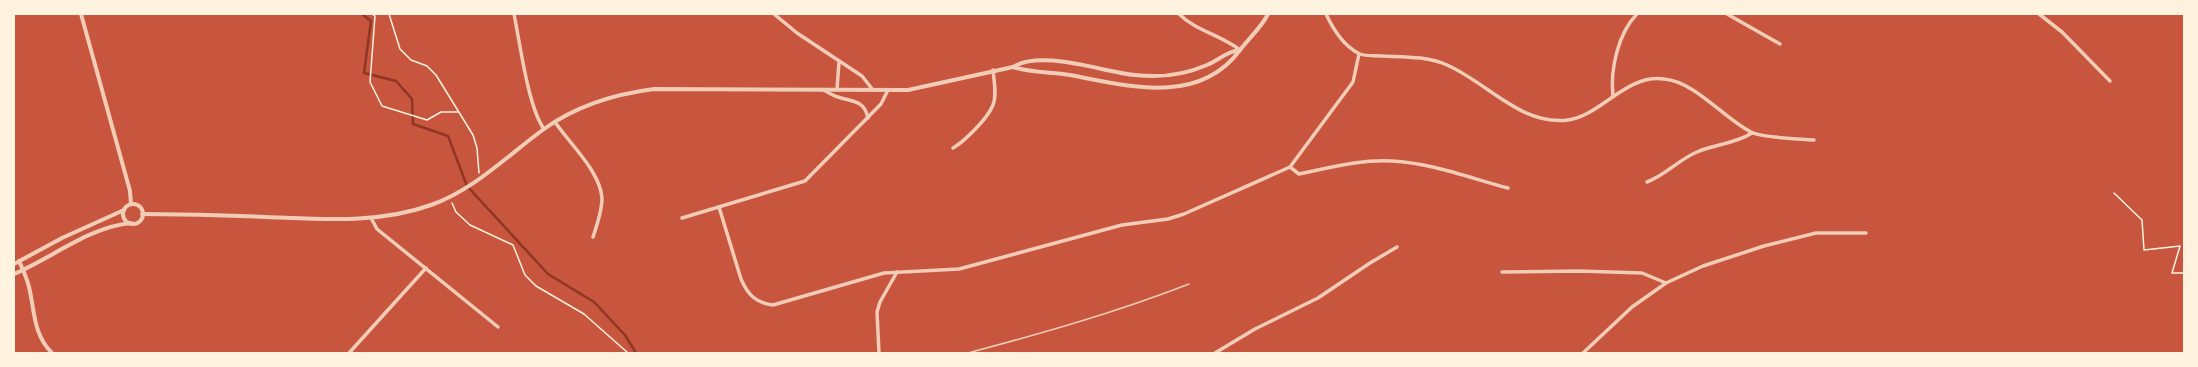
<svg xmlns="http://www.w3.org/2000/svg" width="2198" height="367" font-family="Signika,sans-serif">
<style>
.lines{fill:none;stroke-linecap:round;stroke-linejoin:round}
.stream{stroke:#8f3625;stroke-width:2.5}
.path{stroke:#fff3e0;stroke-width:1.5}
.service{stroke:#f1ccb7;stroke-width:1.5}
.minor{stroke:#f1ccb7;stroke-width:3.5}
.tertiary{stroke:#f1ccb7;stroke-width:4}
</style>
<rect width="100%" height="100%" fill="#c8553d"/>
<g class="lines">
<polyline class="stream" points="362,14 371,21 364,73 396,81 412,99 413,124 448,136 467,186 548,274 594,302 625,335 636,353"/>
<g class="path">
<polyline points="372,14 375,16 370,82 382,106 427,120 441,112 458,112"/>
<polyline points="389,14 400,49 411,60 427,66 436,75 473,135 477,148 479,173"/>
<polyline points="2114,193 2142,220 2144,250 2180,246 2172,273 2184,273"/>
<polyline points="452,203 456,212 470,225 513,245 525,275 536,286 584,314 628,353"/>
</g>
<path class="service" d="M968,353C1043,333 1117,312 1189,284"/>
<g class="minor">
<path d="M514,14C520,43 528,107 544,129"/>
<polyline points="774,14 797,33 862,76 873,90"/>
<path d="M1179,14C1196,31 1221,35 1240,50"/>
<path d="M1326,14C1333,29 1343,45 1358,53C1363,57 1375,55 1382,56C1403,57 1427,56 1447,65C1488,83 1521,126 1568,120C1602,115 1626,74 1664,79C1696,82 1723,118 1751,132C1762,138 1800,139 1814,140"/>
<polyline points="1727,14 1780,44"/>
<polyline points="2039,14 2062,32 2110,81"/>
<polyline points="837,89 839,62"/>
<path d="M823,90C828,92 833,96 838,97C853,102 864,100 868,118"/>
<path d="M1613,96C1610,70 1618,33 1637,14"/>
<path d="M555,122C569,143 600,171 602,198C602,211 597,225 593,237"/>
<path d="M953,148C965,141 988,118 993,105C997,95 994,81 993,70"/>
<path d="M1290,167L1299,174C1329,168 1361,159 1392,161C1431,163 1470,178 1508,188"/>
<path d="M1647,182C1666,175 1678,160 1697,152C1715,144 1735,144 1752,133"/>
<path d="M719,207L741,279C748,295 756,303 773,305L884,273L959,269L1122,225L1168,219L1184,214L1290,167L1353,82L1359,54"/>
<polyline points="371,218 377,229 498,327"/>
<polyline points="682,218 805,181 881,104 888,90"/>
<polyline points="1502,272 1579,271 1642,273 1666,283"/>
<polyline points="349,353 426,268"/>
<polyline points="879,353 877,312 880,302 897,272"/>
<polyline points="1215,353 1255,329 1318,298 1370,263 1397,247"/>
<polyline points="1583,353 1632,307 1666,283 1703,266 1764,246 1816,233 1866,233"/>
</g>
<g class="tertiary">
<polyline points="81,14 130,191 131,204"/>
<path d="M1013,67C1041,49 1103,72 1135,75C1160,78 1184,75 1207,65C1219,60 1227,51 1240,50"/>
<circle cx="133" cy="214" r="10"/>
<path d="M142,214C184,214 225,215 266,217C322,219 378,224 431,205C474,190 508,155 544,129C576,106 615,94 654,89L908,90L1013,67C1031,73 1051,72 1070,75C1127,86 1199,106 1240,50C1249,38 1261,28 1268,14"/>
<path d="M19,261C23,270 27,278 29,287C35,312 33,334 52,353"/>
<polyline points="14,264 62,238 124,210"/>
<path d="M14,274C52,258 89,227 131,223"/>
</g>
</g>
<rect width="2198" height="367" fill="none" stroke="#fff3e0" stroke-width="30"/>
</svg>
